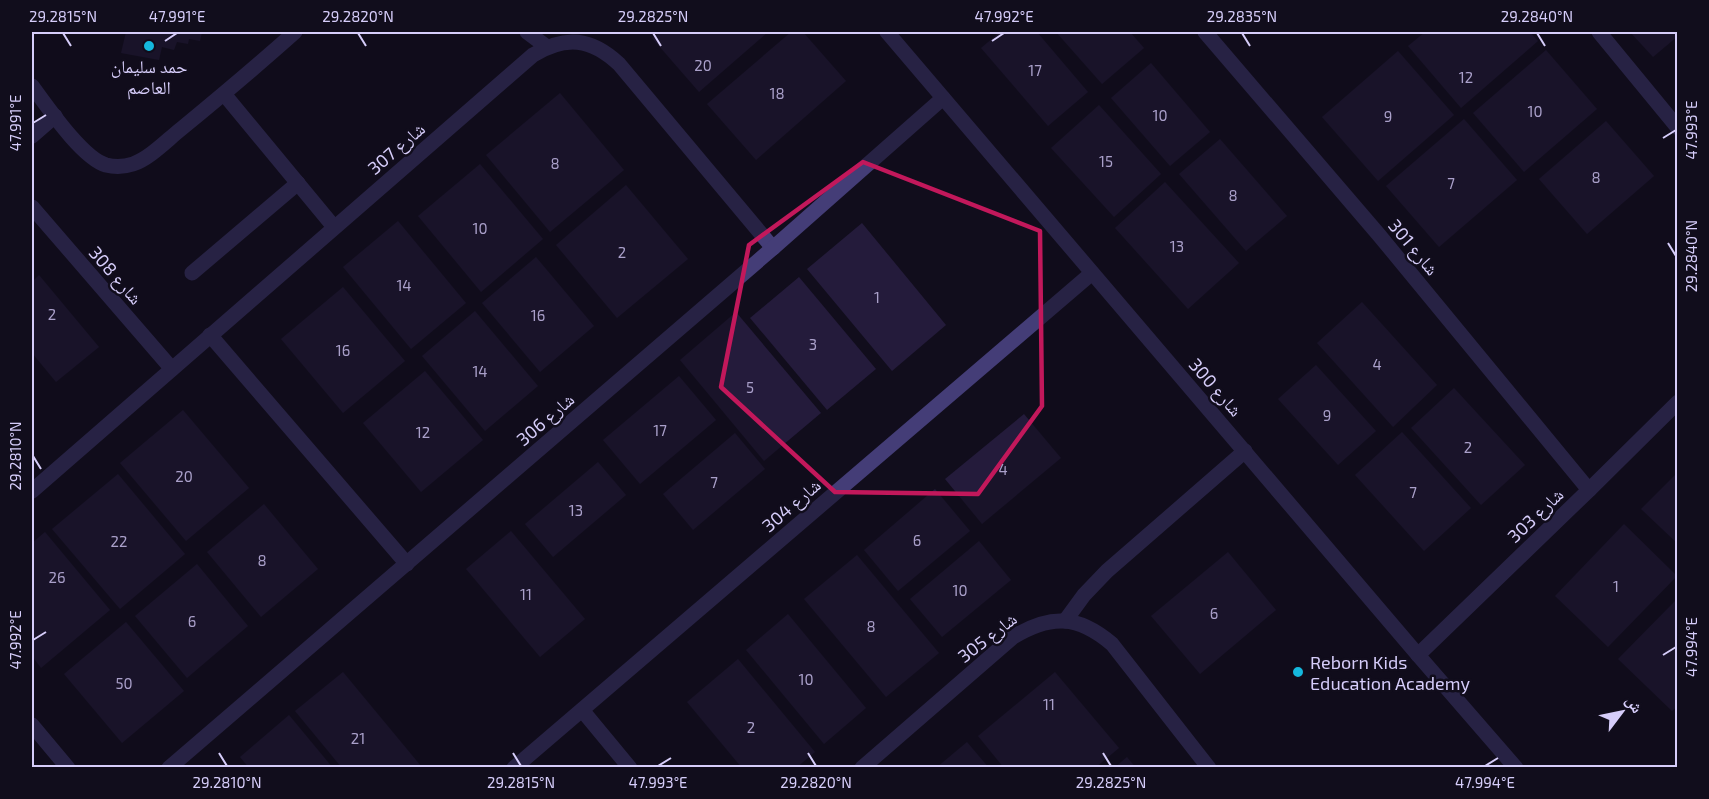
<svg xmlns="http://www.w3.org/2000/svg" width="1709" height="799" font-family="'Exo 2','Noto Naskh Arabic',sans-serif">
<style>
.building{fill:#241b3b}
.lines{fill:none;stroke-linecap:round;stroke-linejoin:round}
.minor{stroke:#443d77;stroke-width:15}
.marked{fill:none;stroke:#c2185b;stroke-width:4.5;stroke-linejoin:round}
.ticks{fill:none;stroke:#d6cdfa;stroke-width:2}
.poi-dot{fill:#15b8de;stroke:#110d1c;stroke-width:2}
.labels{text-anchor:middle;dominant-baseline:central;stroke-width:5;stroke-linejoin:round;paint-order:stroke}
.number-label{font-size:15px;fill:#aaa0ca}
.poi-label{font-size:18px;fill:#d6cdfa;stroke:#110d1c}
.street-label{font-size:18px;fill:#d6cdfa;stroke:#110d1c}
.neatline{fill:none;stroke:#d6cdfa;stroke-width:2}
.ticks-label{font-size:15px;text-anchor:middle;fill:#d6cdfa}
</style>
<rect width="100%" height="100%" fill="#110d1c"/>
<g class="building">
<polygon points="126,32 202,32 200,41 189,39 188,44 177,42 174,50 162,47 159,60 121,53"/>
<polygon points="660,32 768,32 699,92 652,38"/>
<polygon points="791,32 803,32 846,81 756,160 707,104"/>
<polygon points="1000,32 1037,32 1088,92 1048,126 981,48"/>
<polygon points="1056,32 1130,32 1144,48 1102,84"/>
<polygon points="1425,32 1530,32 1538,41 1461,108 1408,46"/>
<polygon points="1630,32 1678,32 1678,36 1653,57"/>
<polygon points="1546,50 1597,109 1524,172 1473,113"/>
<polygon points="1398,51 1454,115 1378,181 1322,117"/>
<polygon points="1151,63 1210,132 1170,166 1111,98"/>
<polygon points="560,93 624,170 550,232 486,155"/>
<polygon points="1099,105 1161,174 1114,217 1051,148"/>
<polygon points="1464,119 1517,180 1439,247 1386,186"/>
<polygon points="1606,121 1654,176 1587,234 1539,179"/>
<polygon points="1220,139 1287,216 1246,251 1179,174"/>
<polygon points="480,164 543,239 481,292 418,216"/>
<polygon points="1165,182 1239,263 1188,309 1115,228"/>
<polygon points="626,185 688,259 617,318 556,245"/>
<polygon points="398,221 466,303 411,349 343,267"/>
<polygon points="862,223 946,325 892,371 807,269"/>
<polygon points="536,257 594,326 540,372 482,303"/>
<polygon points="39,275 99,347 56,382 32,353 32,282"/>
<polygon points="799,277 876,369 827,410 750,318"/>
<polygon points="343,287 405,361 343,413 281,339"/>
<polygon points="1362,302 1437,385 1393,427 1317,343"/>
<polygon points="475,311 538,386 485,431 422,356"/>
<polygon points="736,312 821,413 764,461 680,360"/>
<polygon points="1316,365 1376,431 1338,465 1278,399"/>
<polygon points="425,371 483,440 421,492 363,423"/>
<polygon points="679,376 716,420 640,484 603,440"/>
<polygon points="1454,388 1525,465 1481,505 1411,428"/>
<polygon points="183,410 249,488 186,541 120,463"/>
<polygon points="1024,414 1061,458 982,524 945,479"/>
<polygon points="1402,432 1471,508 1424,551 1355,475"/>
<polygon points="735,433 765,469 693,530 663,494"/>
<polygon points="598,462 626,495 553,557 525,524"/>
<polygon points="1678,472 1678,544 1641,509"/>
<polygon points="118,474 185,554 120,609 52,529"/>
<polygon points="935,489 970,531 898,591 864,550"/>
<polygon points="264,504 318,569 261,617 207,552"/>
<polygon points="1624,524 1677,576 1608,647 1555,596"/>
<polygon points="511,531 585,619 540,657 466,569"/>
<polygon points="45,532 110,610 41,668 32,656 32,543"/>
<polygon points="979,541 1011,580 942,637 910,599"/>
<polygon points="1228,552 1276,610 1200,674 1151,616"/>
<polygon points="857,555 939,653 886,697 804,599"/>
<polygon points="197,564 248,626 187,678 135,616"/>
<polygon points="1678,598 1678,706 1672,711 1618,659"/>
<polygon points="788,614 866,708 824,744 746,650"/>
<polygon points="126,622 184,691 122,743 64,674"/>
<polygon points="738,659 815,752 796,768 742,768 687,702"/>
<polygon points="343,672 421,766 419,768 342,768 295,711"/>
<polygon points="1055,672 1119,748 1095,768 1004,768 978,736"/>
<polygon points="289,715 333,768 249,768 240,757"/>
<polygon points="967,742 989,768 936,768"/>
<polygon points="1127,757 1136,768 1114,768"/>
</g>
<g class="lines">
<g class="minor">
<polyline points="527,32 547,47"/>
<polyline points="887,32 1418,655 1516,768"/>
<polyline points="1205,32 1379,235 1589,490"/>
<polyline points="1599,32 1678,128"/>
<path d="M32,86C47,106 82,158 106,165C114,167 124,167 133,164C150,158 166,141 181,129C220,97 258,65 295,32"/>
<polyline points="224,94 334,227"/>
<polyline points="32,136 55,116"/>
<polyline points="32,207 172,369"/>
<polyline points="192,273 298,183"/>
<polyline points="210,335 407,564"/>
<path d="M32,491L533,55C566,35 591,38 619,64L773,248"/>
<polyline points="1065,621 1084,595 1107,571 1245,451"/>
<polyline points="1418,655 1589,490 1678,402"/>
<polyline points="582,710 630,768"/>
<polyline points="32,725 68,768"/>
<polyline points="169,768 773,248 943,98"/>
<polyline points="514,768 1092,273"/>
<path d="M862,768L1013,637C1051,614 1078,615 1112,644L1209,768"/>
</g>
</g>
<path d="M0 0H1709V799H0ZM863,162L1040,231L1042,406L978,494L835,492L721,387L749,245Z" fill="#110d1c" fill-opacity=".55" fill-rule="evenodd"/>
<path class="marked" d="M863,162L1040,231L1042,406L978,494L835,492L721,387L749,245Z"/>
<path class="ticks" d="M63,33L71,46M358,33L366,46M653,33L661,46M1242,33L1250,46M1537,33L1545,46M165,41L177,33M992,41L1004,33M33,123L46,115M1663,138L1676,130M1668,243L1676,256M33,456L41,469M33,640L46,632M1663,655L1676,647M219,753L227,766M513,753L521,766M808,753L816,766M1103,753L1111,766M658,766L671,758M1485,766L1498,758"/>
<g class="poi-dot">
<circle cx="149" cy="46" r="6"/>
<circle cx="1298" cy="672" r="6"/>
</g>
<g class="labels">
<g class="number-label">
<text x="703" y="65">20</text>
<text x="1035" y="70">17</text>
<text x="1466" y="77">12</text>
<text x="777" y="93">18</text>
<text x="1535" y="111">10</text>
<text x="1160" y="115">10</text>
<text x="1388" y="116">9</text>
<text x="1106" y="161">15</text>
<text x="555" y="163">8</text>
<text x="1596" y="177">8</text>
<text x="1451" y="183">7</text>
<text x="1233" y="195">8</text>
<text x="480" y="228">10</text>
<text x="1177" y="246">13</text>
<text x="622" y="252">2</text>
<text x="404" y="285">14</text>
<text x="877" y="297">1</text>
<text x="52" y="314">2</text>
<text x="538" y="315">16</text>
<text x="813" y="344">3</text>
<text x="343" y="350">16</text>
<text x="1377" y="364">4</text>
<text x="480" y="371">14</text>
<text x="750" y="387">5</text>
<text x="1327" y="415">9</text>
<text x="660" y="430">17</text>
<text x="423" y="432">12</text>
<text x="1468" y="447">2</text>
<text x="1003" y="469">4</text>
<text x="184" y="476">20</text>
<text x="714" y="482">7</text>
<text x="1413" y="492">7</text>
<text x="576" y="510">13</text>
<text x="917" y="540">6</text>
<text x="119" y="541">22</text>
<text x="262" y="560">8</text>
<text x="57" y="577">26</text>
<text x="1616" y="586">1</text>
<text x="960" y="590">10</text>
<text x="526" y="594">11</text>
<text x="1214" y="613">6</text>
<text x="192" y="621">6</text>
<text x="871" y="626">8</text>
<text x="806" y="679">10</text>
<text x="124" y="683">50</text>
<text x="1049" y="704">11</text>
<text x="751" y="727">2</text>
<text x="358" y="738">21</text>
</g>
<g class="poi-label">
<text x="149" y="66">حمد سليمان<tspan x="149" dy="21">العاصم</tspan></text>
<text x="1310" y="662" text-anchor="start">Reborn Kids<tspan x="1310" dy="21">Education Academy</tspan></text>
</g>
<g class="street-label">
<text transform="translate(396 148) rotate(-41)">شارع 307</text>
<text transform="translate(1414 247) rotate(50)">شارع 301</text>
<text transform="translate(116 275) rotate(49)">شارع 308</text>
<text transform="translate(1216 387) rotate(49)">شارع 300</text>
<text transform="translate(545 419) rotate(-41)">شارع 306</text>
<text transform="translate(791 505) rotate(-41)">شارع 304</text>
<text transform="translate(1535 515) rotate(-44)">شارع 303</text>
<text transform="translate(987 637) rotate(-38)">شارع 305</text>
</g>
</g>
<rect width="1709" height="799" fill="none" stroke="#110d1c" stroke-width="66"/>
<g transform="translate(1622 712) rotate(58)" stroke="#110d1c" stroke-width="4.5" paint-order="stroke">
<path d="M0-4.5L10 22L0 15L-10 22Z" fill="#d6cdfa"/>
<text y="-9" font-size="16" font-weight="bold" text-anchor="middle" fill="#d6cdfa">ش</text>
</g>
<rect x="33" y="33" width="1643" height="733" class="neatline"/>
<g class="ticks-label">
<text x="63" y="22">29.2815°N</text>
<text x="177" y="22">47.991°E</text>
<text x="358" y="22">29.2820°N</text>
<text x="653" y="22">29.2825°N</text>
<text x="1004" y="22">47.992°E</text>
<text x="1242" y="22">29.2835°N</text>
<text x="1537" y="22">29.2840°N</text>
<text transform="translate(16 123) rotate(-90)" y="5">47.991°E</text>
<text transform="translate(1692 130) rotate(-90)" y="5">47.993°E</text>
<text transform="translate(1692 256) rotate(-90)" y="5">29.2840°N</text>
<text transform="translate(16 456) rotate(-90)" y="5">29.2810°N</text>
<text transform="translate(16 640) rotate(-90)" y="5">47.992°E</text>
<text transform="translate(1692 647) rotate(-90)" y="5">47.994°E</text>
<text x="227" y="788">29.2810°N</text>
<text x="521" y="788">29.2815°N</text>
<text x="658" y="788">47.993°E</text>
<text x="816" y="788">29.2820°N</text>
<text x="1111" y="788">29.2825°N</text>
<text x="1485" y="788">47.994°E</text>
</g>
</svg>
